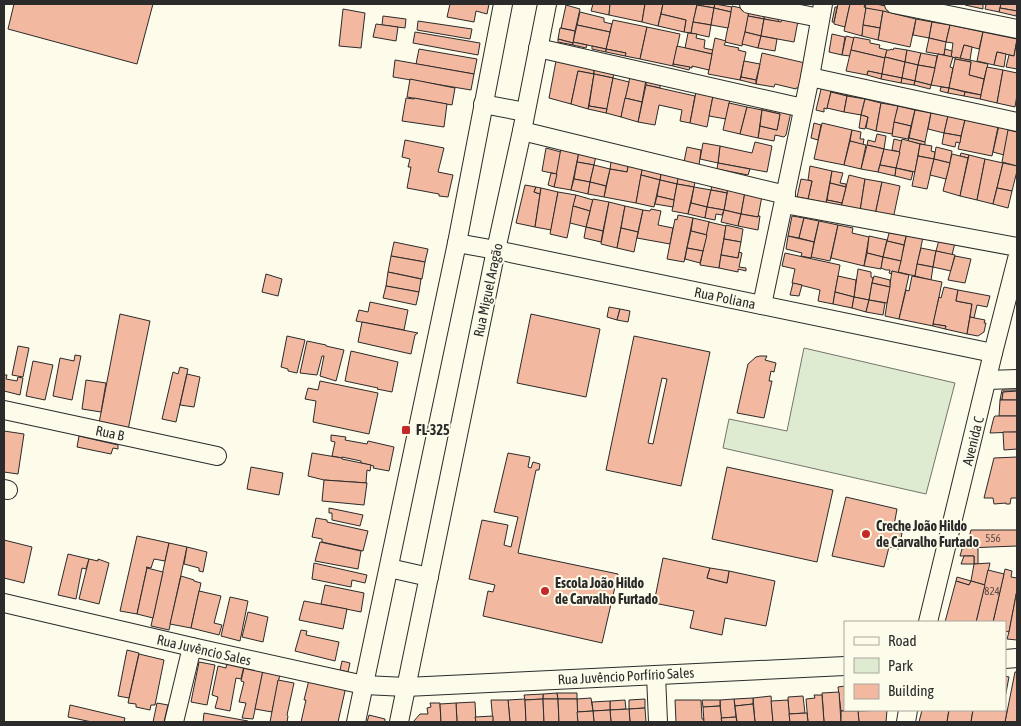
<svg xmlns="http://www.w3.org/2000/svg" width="1021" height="726" font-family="'Asap Condensed',sans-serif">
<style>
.green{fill:#deebd1;stroke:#74746e}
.building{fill:#f2b8a0;stroke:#2b2b2b;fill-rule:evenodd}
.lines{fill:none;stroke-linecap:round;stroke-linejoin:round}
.minor-casing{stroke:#2b2b2b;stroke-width:20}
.minor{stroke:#fdfbea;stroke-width:18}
.poi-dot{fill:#c62828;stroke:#fdfbea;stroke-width:2}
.labels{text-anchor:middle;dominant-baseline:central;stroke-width:4;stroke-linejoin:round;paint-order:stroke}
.number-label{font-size:11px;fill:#5d4e48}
.street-label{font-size:14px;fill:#2b2b2b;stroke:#fdfbea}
.poi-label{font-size:14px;font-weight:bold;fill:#2b2b2b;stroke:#fdfbea;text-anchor:start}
</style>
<rect width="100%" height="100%" fill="#fdfbea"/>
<polygon class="green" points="804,348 955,383 926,494 723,448 729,419 787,431"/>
<g class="building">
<polygon points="14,4 153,4 137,64 8,29"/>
<polygon points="450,4 489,4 487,14 476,11 474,22 447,17"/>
<polygon points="593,4 610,4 609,15 591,11"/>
<polygon points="610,4 645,4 642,22 609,15"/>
<polygon points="645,4 663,4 658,26 642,22"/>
<polygon points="663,4 697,4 691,33 684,32 686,20 661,14"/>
<polygon points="697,4 715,4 714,8 697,5"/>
<polygon points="715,4 732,7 731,12 714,8"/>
<polygon points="838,4 850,4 845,27 834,24 834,22"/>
<polygon points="850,4 865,4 864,7 866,8 862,36 844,31"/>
<polygon points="866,4 876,4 890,7 889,13 865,8"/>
<polygon points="966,4 983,4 983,9 965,5"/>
<polygon points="983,4 1001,4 999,12 985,9 986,5"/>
<polygon points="1001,4 1017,4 1017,11 1000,8"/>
<polygon points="566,5 580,9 575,31 561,28"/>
<polygon points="697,5 714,8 711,25 693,22"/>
<polygon points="732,6 750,10 742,46 725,42"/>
<polygon points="835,7 837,7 834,22 832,22"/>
<polygon points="714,8 731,12 728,28 711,25"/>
<polygon points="866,8 883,11 880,28 863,25"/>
<polygon points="1000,8 1017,11 1016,16 999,12"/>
<polygon points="343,9 365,13 361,48 339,46"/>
<polygon points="749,11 765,14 764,19 748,16"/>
<polygon points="883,11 916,19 910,47 878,40"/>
<polygon points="580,12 604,18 604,22 612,24 610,32 577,25"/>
<polygon points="661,14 686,20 684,32 658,26"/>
<polygon points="765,14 779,17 778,22 764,19"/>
<polygon points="383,16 406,19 405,28 382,25"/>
<polygon points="748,16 764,19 761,36 745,32"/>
<polygon points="782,18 798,21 794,42 761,36 764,19 781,22"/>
<polygon points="916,19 932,22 929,38 913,35"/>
<polygon points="613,20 647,27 640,59 625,56 626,53 606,49"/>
<polygon points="418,21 472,29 470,39 417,30"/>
<polygon points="693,22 711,25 709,37 691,33"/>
<polygon points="932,22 950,25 946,42 929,38"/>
<polygon points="376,24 398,27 396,41 373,37"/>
<polygon points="577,25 610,32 606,49 573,42"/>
<polygon points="863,25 880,28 878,40 862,36"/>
<polygon points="950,25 983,32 979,49 964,45 960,59 951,57 953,43 946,42"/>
<polygon points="647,27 680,34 673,66 640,59"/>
<polygon points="560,28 575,31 573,43 558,39"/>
<polygon points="415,32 480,43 478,55 413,43"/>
<polygon points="745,32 761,36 758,48 742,44"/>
<polygon points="983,32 1017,39 1014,56 997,52 994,65 977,61"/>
<polygon points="688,33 697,34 696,38 705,40 704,48 713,50 712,54 685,48"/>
<polygon points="832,34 845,37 842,55 829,52"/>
<polygon points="761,36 777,39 775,51 758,48"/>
<polygon points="846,36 854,38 850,56 842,55"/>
<polygon points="854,37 870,40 870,43 880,45 879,48 887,50 885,58 851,50"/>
<polygon points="715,38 726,41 724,45 739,48 738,50 746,52 740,80 708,74"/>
<polygon points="929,38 946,42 944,55 926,52"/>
<polygon points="558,39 573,43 573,45 558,42"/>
<polygon points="1017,40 1017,69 1006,67 1009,55 1014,56"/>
<polygon points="573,42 587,45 586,48 573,45"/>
<polygon points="964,45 972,47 970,60 960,59"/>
<polygon points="592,46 606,49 606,52 592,49"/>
<polygon points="677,46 712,54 709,70 692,66 692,68 673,64"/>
<polygon points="894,48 907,50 905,62 885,57 887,50 890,50 891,49 893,50"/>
<polygon points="419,49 477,59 474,74 416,64"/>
<polygon points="606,49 626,53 625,56 606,52"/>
<polygon points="945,49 952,51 951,57 944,55"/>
<polygon points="851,50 885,58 882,74 868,71 867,75 846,71"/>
<polygon points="907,50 921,53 918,65 905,62"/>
<polygon points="997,52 1006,54 1004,67 994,65"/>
<polygon points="762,53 805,63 799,88 796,88 796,89 775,84 774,87 756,84"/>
<polygon points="921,53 937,56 935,68 918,65"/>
<polygon points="938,54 953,57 950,67 953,68 949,88 931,85"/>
<polygon points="885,57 905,62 902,78 882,74"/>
<polygon points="955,57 988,64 984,79 969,75 971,62 955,59"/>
<polygon points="955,59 971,62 969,75 984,79 981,95 949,88"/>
<polygon points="395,60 474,74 471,90 393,77"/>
<polygon points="556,61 594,69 594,74 578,71 571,104 549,98"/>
<polygon points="744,61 760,64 756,80 741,77"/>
<polygon points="905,62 918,65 915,81 902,78"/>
<polygon points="673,64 690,67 689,70 673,66"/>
<polygon points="918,65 935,68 931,85 915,81"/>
<polygon points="987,67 1003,70 997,103 980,99"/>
<polygon points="594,69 614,73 613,78 594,74"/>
<polygon points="1003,70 1017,73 1017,95 1015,107 997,103"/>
<polygon points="578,71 594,74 588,109 571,104"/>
<polygon points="868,71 882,74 881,79 867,75"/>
<polygon points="594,74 613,78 607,109 589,106"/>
<polygon points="882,74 902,78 901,83 881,79"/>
<polygon points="630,77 646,80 642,102 625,98"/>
<polygon points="741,77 756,80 756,84 740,80"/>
<polygon points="613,78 629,82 621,117 606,113"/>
<polygon points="902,78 915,81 914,85 901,83"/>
<polygon points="410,79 455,88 452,105 407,97"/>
<polygon points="646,80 660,84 660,88 646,85"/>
<polygon points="915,81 931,85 930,89 914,85"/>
<polygon points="646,85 695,96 690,123 680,121 682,110 659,105 655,125 638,122"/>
<polygon points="822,85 832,87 827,109 824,108 824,112 816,110"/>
<polygon points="832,87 848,90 847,96 831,92"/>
<polygon points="941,87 949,88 948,93 940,91"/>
<polygon points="949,88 965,92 964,96 948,93"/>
<polygon points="848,90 866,94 865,99 847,96"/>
<polygon points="696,92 713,96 707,127 690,123"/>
<polygon points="831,92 847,96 844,112 827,108"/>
<polygon points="965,92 981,95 980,99 964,96"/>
<polygon points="713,96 730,99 726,119 709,116"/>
<polygon points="847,96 865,99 861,115 844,112"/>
<polygon points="406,98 414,99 414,98 447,104 444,127 402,121"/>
<polygon points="625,98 642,102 638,122 621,117"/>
<polygon points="865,99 881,103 876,131 866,128 868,117 861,115"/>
<polygon points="729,103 747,107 740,134 723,130"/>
<polygon points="881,103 898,106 892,134 876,131"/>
<polygon points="589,106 607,109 606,113 588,109"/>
<polygon points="763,106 791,112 786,135 784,137 775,135 774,141 758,138 760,126 777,130 780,114 762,110"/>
<polygon points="898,106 915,110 911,126 894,122"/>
<polygon points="747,107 762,110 758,138 740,134"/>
<polygon points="762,110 780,114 777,130 760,126"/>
<polygon points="915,110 931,113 925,142 909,138"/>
<polygon points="931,113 948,116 944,133 928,129"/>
<polygon points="861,115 868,117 865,129 859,128"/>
<polygon points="948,116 965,120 961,136 944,133"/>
<polygon points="965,120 998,127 992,156 958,149"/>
<polygon points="1000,121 1010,123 1004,155 993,152"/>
<polygon points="894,122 911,126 908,139 892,136"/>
<polygon points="814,123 821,125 818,140 811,138"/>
<polygon points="822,123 852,130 844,165 814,159"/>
<polygon points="852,130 861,132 860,139 864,139 863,145 850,141"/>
<polygon points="1008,130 1017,132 1017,166 1002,162"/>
<polygon points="944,133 961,136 960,143 956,142 955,147 942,144"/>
<polygon points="877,134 886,136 884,149 867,145 868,140 875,142"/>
<polygon points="909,138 925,142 925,145 908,141"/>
<polygon points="894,139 902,141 900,152 892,150"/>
<polygon points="902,139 920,144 915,172 896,168"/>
<polygon points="405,140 444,148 438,172 453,175 448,197 439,196 439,194 407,188 411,167 408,167 410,159 402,157"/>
<polygon points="850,141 866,145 861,169 844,165"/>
<polygon points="755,142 772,146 767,172 718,163 720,146 752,153"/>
<polygon points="703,143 720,146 718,163 700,159"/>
<polygon points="920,144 932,146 931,151 935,152 934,159 918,156"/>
<polygon points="867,145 884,149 878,172 861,169"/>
<polygon points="687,147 701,150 699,165 684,162"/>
<polygon points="936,147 952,151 950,163 934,159"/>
<polygon points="546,148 561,152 557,174 542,171"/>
<polygon points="561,148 579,152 571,190 554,187"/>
<polygon points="884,149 900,152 896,168 880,165"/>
<polygon points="579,152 596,156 594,165 577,162"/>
<polygon points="961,153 969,155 968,158 960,156"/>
<polygon points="952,154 968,158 960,196 943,191"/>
<polygon points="969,155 985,159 977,200 960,196"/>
<polygon points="918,156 934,159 927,189 912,186"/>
<polygon points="934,159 950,163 946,179 930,175"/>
<polygon points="985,159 1003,163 993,204 977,200"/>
<polygon points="577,162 594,165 590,182 574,179"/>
<polygon points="611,162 629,162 627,172 610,169"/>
<polygon points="629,162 643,165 636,203 604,197 610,169 627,172"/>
<polygon points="718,163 750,169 748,175 717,169"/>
<polygon points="1003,163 1017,166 1017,171 1012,191 997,188"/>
<polygon points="594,165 610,169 606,186 590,182"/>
<polygon points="643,165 662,169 660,180 641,175"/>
<polygon points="880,165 896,168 895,176 878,172"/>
<polygon points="810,166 832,171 826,203 808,199 812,181 808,180"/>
<polygon points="896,168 913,172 911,180 895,176"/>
<polygon points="662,169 680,173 677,184 660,180"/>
<polygon points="832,171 843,173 840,183 846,184 846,187 830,183"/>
<polygon points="551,173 557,174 554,187 548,185"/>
<polygon points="679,174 696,178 694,187 677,184"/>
<polygon points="641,175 660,180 654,207 636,203"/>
<polygon points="849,175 865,179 860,211 841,207"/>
<polygon points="574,179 590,182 588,194 571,190"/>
<polygon points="801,179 812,181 808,199 797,197"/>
<polygon points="865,179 882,182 875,215 860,211"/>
<polygon points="660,180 677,184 674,200 657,196"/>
<polygon points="590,182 606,186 604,197 588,194"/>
<polygon points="882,182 900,186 893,219 875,215"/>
<polygon points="830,183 846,187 842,203 827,200"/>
<polygon points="677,184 694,187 688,214 672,211"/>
<polygon points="525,185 536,187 534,192 540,194 535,227 516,223"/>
<polygon points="712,185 728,188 727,193 711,190"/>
<polygon points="536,187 541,188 540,194 534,192"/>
<polygon points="694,187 711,190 707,207 691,203"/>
<polygon points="541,188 558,192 551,230 535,227"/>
<polygon points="728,188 745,192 741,214 724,210"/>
<polygon points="997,188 1012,191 1008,208 993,204"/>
<polygon points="711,190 727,193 724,210 707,207"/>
<polygon points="558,192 576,195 567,238 550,234"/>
<polygon points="745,192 762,196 758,217 741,214"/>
<polygon points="576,195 593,200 590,211 573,206"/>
<polygon points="657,196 674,200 673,207 655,204"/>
<polygon points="593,199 609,202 603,231 586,227"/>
<polygon points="827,200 842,203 841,207 826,203"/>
<polygon points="609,202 625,206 617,248 601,244"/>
<polygon points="691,203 707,207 705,218 688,214"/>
<polygon points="573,206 590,211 586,227 570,223"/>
<polygon points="625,206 643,210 638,232 621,228"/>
<polygon points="707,207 724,210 722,215 716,214 715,220 705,218"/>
<polygon points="651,209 661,211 658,225 673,228 670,244 637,238 643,210 650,211"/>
<polygon points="724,210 741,214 738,226 721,222"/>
<polygon points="741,214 758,217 758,216 760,216 758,230 738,226"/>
<polygon points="678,215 693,218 684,262 667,259 675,219 677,220"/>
<polygon points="792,216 804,218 799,238 788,236"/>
<polygon points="693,218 710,222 707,235 691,231"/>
<polygon points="804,218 819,221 814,242 799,238"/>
<polygon points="819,221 838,225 830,261 811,257"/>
<polygon points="709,222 726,226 719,268 700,265"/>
<polygon points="726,225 743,229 741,242 724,239"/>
<polygon points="838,225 853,228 852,233 869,237 864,266 831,258"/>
<polygon points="586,227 603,231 601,242 584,238"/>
<polygon points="621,228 638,232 634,252 617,248"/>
<polygon points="691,231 707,235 703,251 687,248"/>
<polygon points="897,231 907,233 904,245 887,241 889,233 896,234"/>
<polygon points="907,233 923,237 915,276 898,272"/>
<polygon points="788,236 814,242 811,258 801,256 802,253 786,249"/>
<polygon points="869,236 887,240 883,257 867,253"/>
<polygon points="724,239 741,242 738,258 721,255"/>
<polygon points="939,240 955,243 952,255 936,251"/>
<polygon points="887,241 904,245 901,261 883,257"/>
<polygon points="394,242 428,249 425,262 391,256"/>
<polygon points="687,248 703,251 700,263 685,259"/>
<polygon points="921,248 936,251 933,267 917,264"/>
<polygon points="936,251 955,255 951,271 933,267"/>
<polygon points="739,252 742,253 739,267 746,268 746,271 738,269 738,272 719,268 721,255 738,258"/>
<polygon points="785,253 840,265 833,304 818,301 820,290 792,283 795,269 782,266"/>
<polygon points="867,253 883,257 881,269 864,266"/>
<polygon points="391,256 425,262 422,279 388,272"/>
<polygon points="955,256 971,259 965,283 948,280"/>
<polygon points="883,257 901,261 898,273 892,271 892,274 889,273 890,270 886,270 881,268"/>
<polygon points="917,264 933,267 931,280 915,276"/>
<polygon points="858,269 871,272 871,277 873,278 869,300 854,297"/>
<polygon points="892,271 909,275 899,319 885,316"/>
<polygon points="388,272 421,279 419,292 386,286"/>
<polygon points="266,274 282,279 278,296 262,292"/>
<polygon points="838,276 856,280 854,297 835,292"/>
<polygon points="874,276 890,280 890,287 872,283"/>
<polygon points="912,276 942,282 933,326 899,319 906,290 909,291"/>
<polygon points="793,283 802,285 799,296 790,295"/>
<polygon points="872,283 890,287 887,303 869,300"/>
<polygon points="386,286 419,292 416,305 383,298"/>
<polygon points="944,287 958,290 956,301 972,304 967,334 945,329 946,326 933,324 939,297 941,298"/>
<polygon points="958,290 990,296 987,307 977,305 974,318 970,317 972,304 956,301"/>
<polygon points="835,292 854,297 852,308 833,304"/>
<polygon points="854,297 869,300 866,312 852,308"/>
<polygon points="869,300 885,303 883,315 866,312"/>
<polygon points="370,302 408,310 404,330 356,321 359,310 368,312"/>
<polygon points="609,307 620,309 617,320 607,317"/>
<polygon points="620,309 630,311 628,322 617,320"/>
<polygon points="120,314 150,321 128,430 99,423"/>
<polygon points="531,314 600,329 586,397 517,383"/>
<polygon points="970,317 985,320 984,323 986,323 984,332 978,336 967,334"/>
<polygon points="362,322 418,333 415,335 411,354 358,342"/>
<polygon points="933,324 946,326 945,329 933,326"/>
<polygon points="287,336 305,340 297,373 288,371 288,369 281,367"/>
<path d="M634,336L710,352L681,486L606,470ZM662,378L667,379L653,444L648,443Z"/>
<polygon points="307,341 326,345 326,346 344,350 336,381 320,376 324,356 322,356 317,375 300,373"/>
<polygon points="18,346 29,348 23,377 12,375"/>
<polygon points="351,351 398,362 392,392 377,389 378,388 345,381"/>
<polygon points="75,355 81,356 72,400 53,396 60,358 74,361"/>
<polygon points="760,356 767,356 765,360 776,363 774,372 771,371 769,381 772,381 764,418 737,413 748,364 756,357"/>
<polygon points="33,361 53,365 45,400 26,396"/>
<polygon points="180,367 188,369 176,422 162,419 173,372 178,374"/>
<polygon points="187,374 200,377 194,407 180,405"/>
<polygon points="4,375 7,375 6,379 17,381 18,377 23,378 20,395 4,391"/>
<polygon points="86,380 106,383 101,412 82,409"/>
<polygon points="320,381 378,393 369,434 313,422 316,401 305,399 308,388 318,390"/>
<polygon points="1002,390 1017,390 1017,391 1003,392 1002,400 1000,400"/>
<polygon points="1017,391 1017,400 1002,400 1003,392"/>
<polygon points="1000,400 1017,400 1017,416 999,416"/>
<polygon points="995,416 1017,416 1017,432 990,433 994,417"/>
<polygon points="4,431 24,434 18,474 4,472"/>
<polygon points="1003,432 1017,432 1017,449 1004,450"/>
<polygon points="331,435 346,437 345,440 367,444 368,441 394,447 389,471 373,468 374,466 361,463 361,461 342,457 342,458 332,456 335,442 331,441"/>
<polygon points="79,436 118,445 118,449 113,448 111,454 77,447"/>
<polygon points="312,453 342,458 342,459 371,465 370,471 367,470 366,482 367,483 324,480 308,476"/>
<polygon points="508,453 530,457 528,467 531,468 533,462 540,464 539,470 536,470 518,553 618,574 602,643 483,616 488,591 493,592 495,585 469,579 482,520 508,525 504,545 511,547 518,517 494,512"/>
<polygon points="1017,457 1017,498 1011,498 1010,504 1006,504 1006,503 994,504 993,498 984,498 994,458"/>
<polygon points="251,467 283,473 279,495 247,489"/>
<polygon points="727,467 833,490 817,562 712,539"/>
<polygon points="324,480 367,483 364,505 322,501"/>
<polygon points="846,497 897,509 893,531 902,533 899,549 889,547 884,567 832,556"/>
<polygon points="329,508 363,515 360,526 332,520 332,513 329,513"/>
<polygon points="316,518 327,520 327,522 368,531 363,551 322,542 322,539 312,537"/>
<polygon points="971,530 1017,530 1017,546 966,548"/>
<polygon points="137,536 169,543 165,561 154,559 151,568 146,567 147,568 137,614 120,611"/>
<polygon points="4,540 32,547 24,583 4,578"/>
<polygon points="320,542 361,551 358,569 315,561"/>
<polygon points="169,543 187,547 169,630 151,626"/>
<polygon points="187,547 207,552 203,572 199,571 199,568 184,564"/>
<polygon points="966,548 978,548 978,564 974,564 974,556 960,556 962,549"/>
<polygon points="68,554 89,559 86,569 82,568 76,599 58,595"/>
<polygon points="964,556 974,556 974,564 961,564"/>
<polygon points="663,558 710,568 707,578 727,583 729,571 775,581 766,626 725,618 722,635 690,628 694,611 654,603"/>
<polygon points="89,559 98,561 98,559 109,563 99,604 79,599"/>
<polygon points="314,563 367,575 365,583 352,580 351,587 312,579"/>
<polygon points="990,563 985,585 971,581 974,564"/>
<polygon points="147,568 163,572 153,618 137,614"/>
<polygon points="710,568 729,571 727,583 707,578"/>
<polygon points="1005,569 1012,571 1011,577 1017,578 1017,590 1009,632 1005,631 1005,622 993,622"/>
<polygon points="988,570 1004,574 993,622 976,622"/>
<polygon points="181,576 194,580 194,581 201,583 191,628 170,624"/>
<polygon points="957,577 971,581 969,585 956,581"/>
<polygon points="956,581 969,585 971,581 985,585 976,622 945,622"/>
<polygon points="325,585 364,593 361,612 321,604"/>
<polygon points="1017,590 1017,640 1007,639 1009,632"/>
<polygon points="199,591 221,596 214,623 222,625 219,635 191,628"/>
<polygon points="230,597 248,601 240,641 221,636"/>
<polygon points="304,601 347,609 343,629 299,620"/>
<polygon points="248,612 268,617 263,642 242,637"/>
<polygon points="301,630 307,631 306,635 339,642 335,661 295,651"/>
<polygon points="127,650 139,653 129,698 118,696"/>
<polygon points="139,654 164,660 155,705 151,705 150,710 136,707 136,704 128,703"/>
<polygon points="342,661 350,663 348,672 340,670"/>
<polygon points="199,662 215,665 207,705 191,702"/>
<polygon points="227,662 244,666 241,679 236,678 230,711 215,708 218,697 212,695 218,666 226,668"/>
<polygon points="244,668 263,672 253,719 242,718 246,703 239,702 244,682 241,681"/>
<polygon points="263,670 280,674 272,712 255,709"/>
<polygon points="1015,672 1017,672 1017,722 1005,722"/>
<polygon points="1005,676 1009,677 1005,698"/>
<polygon points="278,680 294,683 287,715 288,716 287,722 270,722"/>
<polygon points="309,680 342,688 345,691 338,722 301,722 306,700 304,700"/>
<polygon points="845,686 845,710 876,710 841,711 838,687"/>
<polygon points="839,692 841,722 824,722 822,693"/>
<polygon points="557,693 558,699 543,699 543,694"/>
<polygon points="557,693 577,693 577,699 558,699"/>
<polygon points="543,694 543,699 525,700 524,695"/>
<polygon points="814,695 822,695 824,722 808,722 806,699 815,698"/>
<polygon points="771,696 773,722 755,722 753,698"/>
<polygon points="803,696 805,713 789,714 788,697"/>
<polygon points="591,698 593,711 577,712 577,699"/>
<polygon points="753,698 753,704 735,706 734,699"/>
<polygon points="525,699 526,722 510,722 508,700"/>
<polygon points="543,699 544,722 526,722 525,700"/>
<polygon points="543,699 558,699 559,722 544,722"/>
<polygon points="558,699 577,699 578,722 559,722"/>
<polygon points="645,699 645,708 629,709 629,700"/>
<polygon points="734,699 736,717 721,718 720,700"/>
<polygon points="491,700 508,700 510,722 493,722"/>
<polygon points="625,700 626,709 610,710 610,701"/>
<polygon points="675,700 701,700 702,719 704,719 704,722 676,722"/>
<polygon points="702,700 720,700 720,706 703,707"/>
<polygon points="788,700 790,722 773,722 771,701"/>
<polygon points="610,701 610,710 593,711 592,702"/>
<polygon points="475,702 476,722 457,722 456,703"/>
<polygon points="157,703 168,705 164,722 153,722"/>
<polygon points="430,703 440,703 441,722 413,722 420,714 428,714 427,708 431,707"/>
<polygon points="456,703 457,722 441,722 440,704"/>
<polygon points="753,704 755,722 737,722 735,706"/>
<polygon points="70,705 125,718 124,722 92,722 68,717"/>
<polygon points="720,706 722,722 704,722 703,707"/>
<polygon points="645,708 646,722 630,722 629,709"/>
<polygon points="629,709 630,722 611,722 610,710"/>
<polygon points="610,710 611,722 594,722 593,711"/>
<polygon points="887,710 886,722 859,722 858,711"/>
<polygon points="922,710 949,710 947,722 919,722"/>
<polygon points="949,710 973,710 971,722 947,722"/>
<polygon points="973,710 1002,710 1007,711 1005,722 971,722"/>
<polygon points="593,711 594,722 578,722 577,712"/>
<polygon points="841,711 858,711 859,722 841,722"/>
<polygon points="204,713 248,721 248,722 203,722"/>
<polygon points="807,713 808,722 790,722 789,714"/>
<polygon points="369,715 385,719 385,722 367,722"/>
<polygon points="493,716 493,722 476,722 475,717"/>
<polygon points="736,717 737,722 722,722 721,718"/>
</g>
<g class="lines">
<defs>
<g id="minor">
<polyline points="749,4 820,18"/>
<polyline points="894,4 1017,29"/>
<polyline points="538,48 803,108"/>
<polyline points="810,77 1017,122"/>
<polyline points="483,104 525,112"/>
<polyline points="522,131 786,195"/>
<polyline points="784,204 1017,247"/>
<polyline points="457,243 496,250 993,353"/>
<polyline points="762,305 810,77 823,4"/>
<polyline points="987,380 1017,379"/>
<polyline points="4,410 217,456"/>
<polyline points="4,489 8,490"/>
<polyline points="389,568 429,577"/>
<polyline points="4,603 192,647 364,685 406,687 845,666"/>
<polyline points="928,622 993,353 1017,259"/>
<polyline points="1005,659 1017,658"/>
<polyline points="656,675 658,722"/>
<polyline points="174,722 192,647"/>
<polyline points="356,722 457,243 503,4"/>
<polyline points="399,722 496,250 522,131 547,4"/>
<polyline points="906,722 908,710"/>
</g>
</defs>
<use href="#minor" class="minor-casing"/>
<use href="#minor" class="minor"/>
</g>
<g class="poi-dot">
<rect x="401" y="425" width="10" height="10" rx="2.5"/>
<circle cx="866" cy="534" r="5"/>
<circle cx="545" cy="591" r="5"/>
</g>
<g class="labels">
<g class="number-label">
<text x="993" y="538">556</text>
<text x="992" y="591">824</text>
</g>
<g class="street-label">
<text transform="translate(488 290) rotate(-78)">Rua Miguel Aragão</text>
<text transform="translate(725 298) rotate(12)">Rua Poliana</text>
<text transform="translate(110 433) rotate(12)">Rua B</text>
<text transform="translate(973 441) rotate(-76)">Avenida C</text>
<text transform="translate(204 650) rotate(13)">Rua Juvêncio Sales</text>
<text transform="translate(626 676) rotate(-3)">Rua Juvêncio Porfírio Sales</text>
</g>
<g class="poi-label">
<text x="416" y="430">FL-325</text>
<text x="876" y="526">Creche João Hildo<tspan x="876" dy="16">de Carvalho Furtado</tspan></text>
<text x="555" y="583">Escola João Hildo<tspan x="555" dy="16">de Carvalho Furtado</tspan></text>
</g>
</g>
<rect width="1021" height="726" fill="none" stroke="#2b2b2b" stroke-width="10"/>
<rect x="844" y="621" width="162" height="90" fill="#fdfbea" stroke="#a9a89e"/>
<rect x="854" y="637" width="25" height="8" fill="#fdfbea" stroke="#a9a89e"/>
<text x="888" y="646" font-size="15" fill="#2b2b2b">Road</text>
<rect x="854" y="658" width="25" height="15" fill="#deebd1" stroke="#a9a89e"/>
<text x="888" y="671" font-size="15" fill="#2b2b2b">Park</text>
<rect x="854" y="684" width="25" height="15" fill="#f2b8a0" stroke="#a9a89e"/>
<text x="888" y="696" font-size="15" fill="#2b2b2b">Building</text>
</svg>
